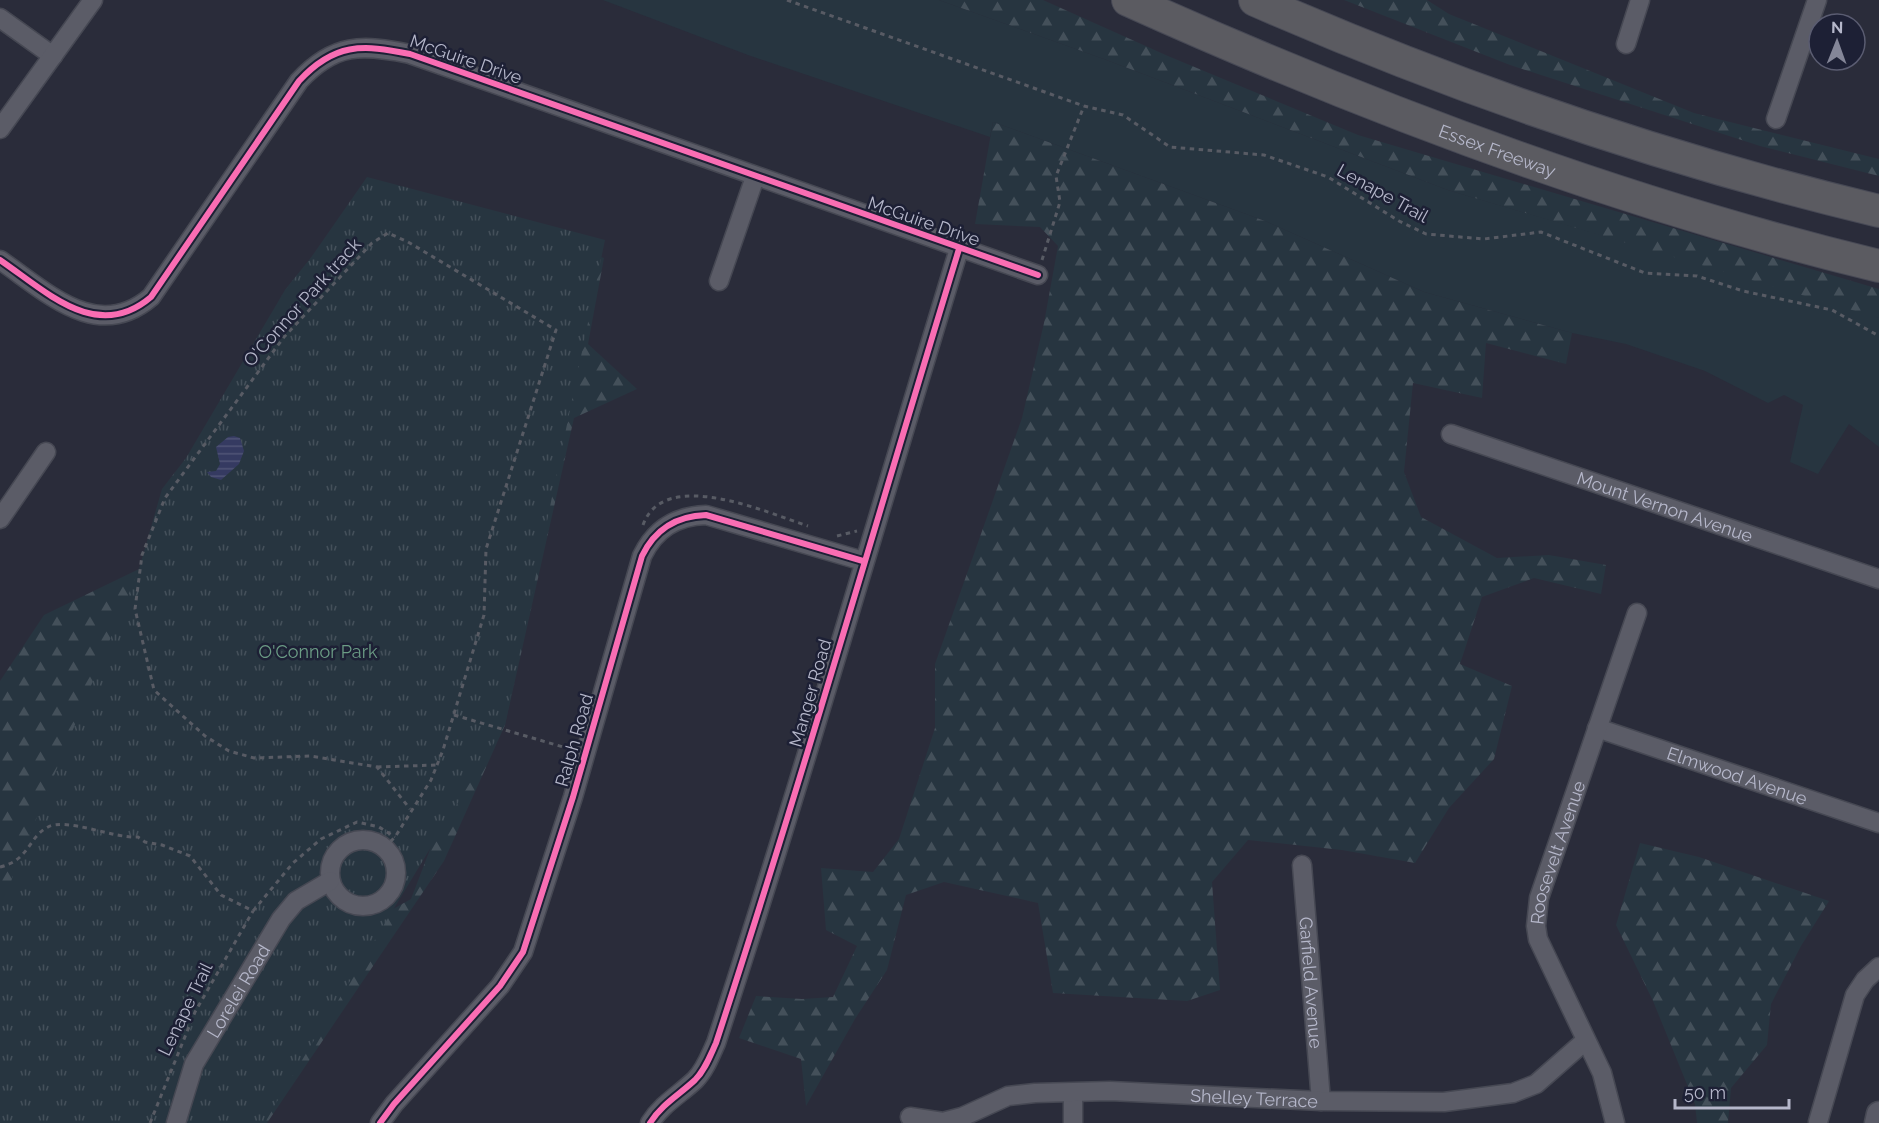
<svg xmlns="http://www.w3.org/2000/svg" width="1879" height="1123" font-family="Raleway,sans-serif">
<style>
.green{fill:#273540}
.forest{fill:url(#forest-firs)}
.park{fill:url(#park-tufts)}
.water{fill:url(#water-rules)}
.lines{fill:none;stroke-linecap:round;stroke-linejoin:round}
.minor-casing{stroke:#464853;stroke-width:21}
.secondary-casing{stroke:#464853;stroke-width:27}
.motorway-casing{stroke:#474955;stroke-width:34}
.path{stroke:#585b64;stroke-width:3;stroke-dasharray:4.5 4.5;stroke-linecap:butt}
.minor{stroke:#5b5c67;stroke-width:18}
.secondary{stroke:#595a66;stroke-width:24}
.motorway{stroke:#5b5b61;stroke-width:32}
.cycleway-casing{stroke:#1d2035;stroke-width:10}
.cycleway{stroke:#f96db3;stroke-width:6}
.labels{text-anchor:middle;dominant-baseline:central;stroke-width:5;stroke-linejoin:round;paint-order:stroke}
.street-label{font-size:18px;fill:#b5b7ca;stroke:#1d2035}
.park-label{font-size:18px;fill:#6b9c85;stroke:#1d2035}
</style>
<defs>
<pattern id="forest-firs" width="22" height="20" patternUnits="userSpaceOnUse" patternTransform="scale(1.5)"><rect width="22" height="20" fill="#273540"/><path d="M5 1l3.5 6h-7zM16 11l3.5 6h-7z" fill="#44505a"/></pattern>
<pattern id="park-tufts" width="24" height="20" patternUnits="userSpaceOnUse" patternTransform="scale(1.5)"><rect width="24" height="20" fill="#273540"/><path d="M3 7l-1-3M5 7V3M7 7l1-3M15 17l-1-3M17 17v-4M19 17l1-3" fill="none" stroke="#44505a"/></pattern>
<pattern id="water-rules" width="6" height="5" patternUnits="userSpaceOnUse" patternTransform="scale(1.5)"><rect width="6" height="5" fill="#353a61"/><path d="M0 2.5h6" fill="none" stroke="#505476"/></pattern>
</defs>
<rect width="100%" height="100%" fill="#2a2c3a"/>
<polygon class="green" points="603,0 939,0 1104,59 1448,190 1867,313 1879,318 1879,447 1849,424 1818,474 1790,462 1803,405 1784,395 1768,403 1705,371 1626,344 1572,333 1424,292 1265,221 993,122 990,137 748,55"/>
<g class="forest">
<polygon points="939,0 1043,0 1168,56 1358,135 1879,289 1879,318 1448,190 1104,59"/>
<polygon points="1344,0 1427,0 1449,14 1694,113 1879,159 1879,176 1760,146 1510,65"/>
<polygon points="993,122 1265,221 1424,292 1572,333 1566,364 1486,343 1482,398 1413,383 1404,472 1421,517 1497,558 1549,555 1606,565 1601,594 1534,578 1482,597 1460,664 1512,686 1494,759 1449,808 1415,863 1342,850 1248,840 1212,882 1220,990 1187,1001 1053,993 1038,903 944,882 906,895 887,970 855,1019 806,1106 801,1059 739,1038 756,996 802,999 833,997 857,946 826,930 821,868 873,872 899,839 935,728 935,664 1022,418 1044,323 1058,246 1040,227 975,224"/>
<polygon points="361,196 438,201 604,258 588,344 637,389 574,418 505,725 444,861 267,1123 243,1123 355,930 411,899 478,724 285,290"/>
<polygon points="139,569 0,988 0,681 44,615"/>
<polygon points="1640,843 1699,857 1829,901 1801,946 1771,1004 1767,1045 1731,1088 1728,1123 1697,1123 1695,1104 1653,1001 1616,925"/>
</g>
<polygon class="park" points="367,177 605,240 505,725 264,1123 0,1123 0,907 139,569 162,489 186,458 285,290 310,259"/>
<polygon class="water" points="234,436 240,438 244,451 239,464 221,480 211,477 207,472 216,471 220,464 216,447 228,437"/>
<g class="lines">
<defs>
<g id="minor">
<polyline points="0,18 53,56"/>
<polyline points="1626,44 1640,0"/>
<polyline points="1776,119 1817,0"/>
<polyline points="0,129 93,0"/>
<path d="M0,260C47,292 97,343 151,297L299,81C334,43 362,44 410,54L1038,275"/>
<polyline points="719,281 755,177"/>
<path id="s1" d="M1451,434L1879,579"/>
<polyline points="0,519 46,452"/>
<path id="s2" d="M1597,728L1879,823"/>
<circle cx="363" cy="873" r="33"/>
<path id="s3" d="M1302,865L1321,1101"/>
<polyline points="1073,1093 1073,1123"/>
<path id="s4" d="M910,1117L943,1122L962,1117L1008,1096L1035,1093L1110,1091L1321,1101L1444,1102L1513,1093L1536,1084L1585,1041"/>
<polyline points="1818,1122 1855,995 1865,980 1879,967"/>
<path id="s5" d="M176,1123L194,1064L281,919L296,901L330,881"/>
<path d="M380,1123L394,1104L500,986L523,952L573,797L642,556C655,529 676,516 706,515L863,561"/>
<path d="M650,1123C662,1104 679,1095 695,1080C705,1070 710,1056 716,1043C802,780 878,514 959,249"/>
<path id="s6" d="M1615,1123L1602,1073L1538,939L1536,926L1539,898L1637,613"/>
</g>
<polyline id="secondary" points="1877,1123 1879,1114"/>
<g id="motorway">
<path id="s7" d="M1128,0C1370,109 1621,204 1879,266"/>
<path d="M1255,0C1456,88 1666,160 1879,211"/>
</g>
</defs>
<use href="#minor" class="minor-casing"/>
<use href="#secondary" class="secondary-casing"/>
<use href="#motorway" class="motorway-casing"/>
<g class="path">
<polyline points="787,0 1084,106 1123,115 1170,147 1264,155 1328,177 1399,221 1426,234 1484,239 1541,232 1645,273 1697,276 1743,291 1832,310 1879,336"/>
<polyline points="1042,260 1060,202 1056,176 1084,106"/>
<path d="M643,525C664,466 768,513 808,526"/>
<polyline points="837,536 857,531"/>
<polyline points="454,715 570,749"/>
<polyline points="377,767 437,765"/>
<polyline points="384,848 395,837 431,780 443,750 484,615 486,549 556,330 408,242 388,233 372,243 284,337 165,498 142,555 135,609 154,690 205,736 229,751 254,758 310,756 377,767 410,809"/>
<path d="M0,867C30,860 28,837 48,827C66,817 115,839 138,837L145,842L162,845L190,856L221,895L253,911L293,863L321,839L357,822L379,827L395,837"/>
<polyline points="150,1123 195,1012 253,911"/>
</g>
<use href="#minor" class="minor"/>
<use href="#secondary" class="secondary"/>
<use href="#motorway" class="motorway"/>
<defs>
<g id="cycleway">
<path d="M0,260C47,292 97,343 151,297L299,81C334,43 362,44 410,54L1038,275"/>
<path d="M380,1123L394,1104L500,986L523,952L573,797L642,556C655,529 676,516 706,515L863,561"/>
<path d="M650,1123C662,1104 679,1095 695,1080C705,1070 710,1056 716,1043C802,780 878,514 959,249"/>
</g>
</defs>
<use href="#cycleway" class="cycleway-casing"/>
<use href="#cycleway" class="cycleway"/>
</g>
<g class="labels">
<g class="street-label">
<text transform="translate(466 59) rotate(19)">McGuire Drive</text>
<text stroke="none"><textPath href="#s7" startOffset="399">Essex Freeway</textPath></text>
<text transform="translate(1383 193) rotate(29)">Lenape Trail</text>
<text transform="translate(924 221) rotate(19)">McGuire Drive</text>
<text transform="translate(302 302) rotate(-48)">O'Connor Park track</text>
<text stroke="none"><textPath href="#s1" startOffset="226">Mount Vernon Avenue</textPath></text>
<text transform="translate(810 693) rotate(-74)">Manger Road</text>
<text transform="translate(574 740) rotate(-74)">Ralph Road</text>
<text stroke="none"><textPath href="#s2" startOffset="148">Elmwood Avenue</textPath></text>
<text stroke="none"><textPath href="#s6" startOffset="290">Roosevelt Avenue</textPath></text>
<text stroke="none"><textPath href="#s3" startOffset="118">Garfield Avenue</textPath></text>
<text stroke="none"><textPath href="#s5" startOffset="147">Lorelei Road</textPath></text>
<text transform="translate(185 1009) rotate(-64)">Lenape Trail</text>
<text stroke="none"><textPath href="#s4" startOffset="350">Shelley Terrace</textPath></text>
</g>
<g class="park-label">
<text x="318" y="651">O'Connor Park</text>
</g>
</g>
<g transform="translate(1837 42) rotate(1)"><circle r="28" fill="#1d2035" stroke="#5a5c71" stroke-width="1.5"/>
<path d="M0-4.5L10 22L0 15L-10 22Z" fill="#848698"/>
<text y="-9" font-size="16" font-weight="bold" text-anchor="middle" fill="#b5b7ca">N</text>
</g>
<path d="M1675 1099v9h114v-9" fill="none" stroke="#b5b7ca" stroke-width="3"/>
<text x="1684" y="1099" font-size="18" fill="#b5b7ca" stroke="#1d2035" stroke-width="4.5" paint-order="stroke">50 m</text>
</svg>
